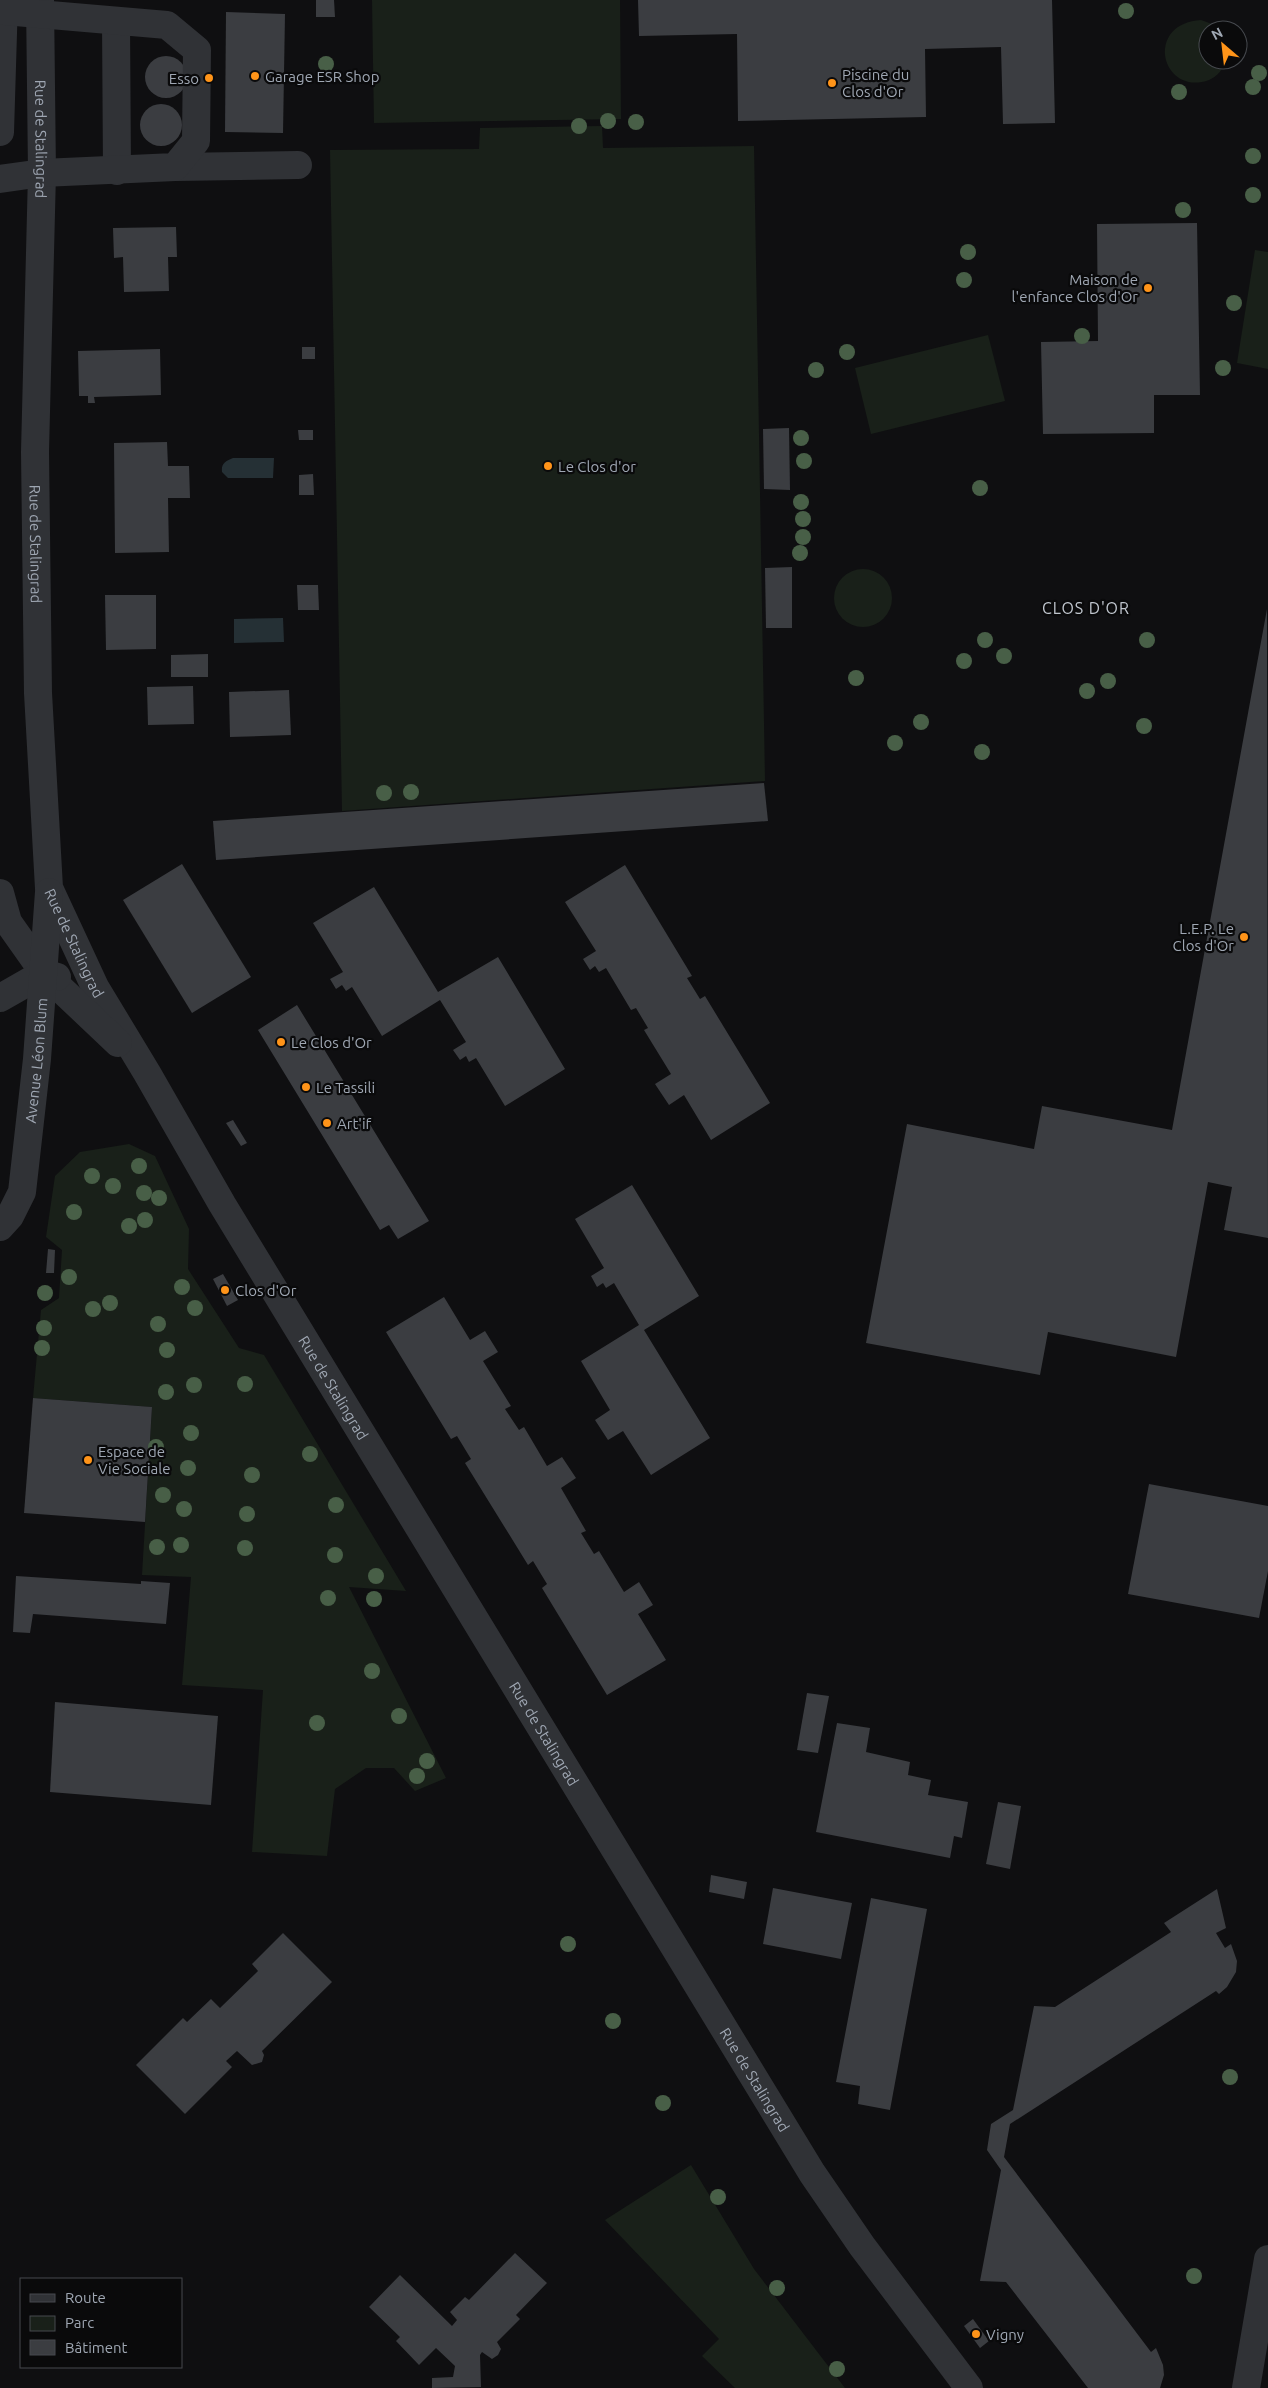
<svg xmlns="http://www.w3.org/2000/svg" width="1268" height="2388" font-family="Ubuntu,sans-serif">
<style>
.green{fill:#192019}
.water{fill:#253035}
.building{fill:#3b3d41}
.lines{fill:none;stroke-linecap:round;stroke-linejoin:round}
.minor{stroke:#303236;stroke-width:28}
.tree{fill:#485f47}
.poi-dot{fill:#ff9419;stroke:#0a0a0b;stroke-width:2}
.labels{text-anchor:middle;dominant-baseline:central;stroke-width:4.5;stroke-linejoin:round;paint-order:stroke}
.poi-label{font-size:15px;fill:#9fa7b3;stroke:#0a0a0b;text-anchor:start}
.street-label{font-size:15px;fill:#9fa7b3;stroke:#0a0a0b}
.neighbourhood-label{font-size:16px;letter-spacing:1px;fill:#c0c6ce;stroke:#0a0a0b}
</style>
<rect width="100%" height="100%" fill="#0f0f11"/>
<g class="green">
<polygon points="372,0 620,0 621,119 374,123"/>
<path d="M1201,20L1212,24L1219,30H1208V60H1226C1224,68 1217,77 1209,80C1162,97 1143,24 1201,20Z"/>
<polygon points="602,126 603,148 754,146 765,781 342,811 330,150 479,149 480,128"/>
<polygon points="1255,250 1268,252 1268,369 1237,363"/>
<polygon points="988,335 1005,401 871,434 855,368"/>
<circle cx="863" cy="598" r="29"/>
<polygon points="129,1144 155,1156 189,1229 188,1269 239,1348 264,1355 406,1591 349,1587 446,1778 415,1791 394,1768 366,1768 335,1789 327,1856 252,1852 263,1690 182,1685 191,1577 142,1575 152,1407 33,1398 41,1310 59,1298 62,1250 46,1237 55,1176 80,1152"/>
<polygon points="691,2165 754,2269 845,2388 735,2388 702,2356 719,2339 605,2220"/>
</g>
<g class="water">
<path d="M233,458H274L273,478H228L222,472C221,463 226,461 233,458Z"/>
<polygon points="283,618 284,642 234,643 234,619"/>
</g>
<g class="building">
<polygon points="316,0 334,0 335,17 316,17"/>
<polygon points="638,0 1052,0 1055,123 1003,124 1001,47 925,49 926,117 738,121 737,34 639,36"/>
<polygon points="226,12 285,14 283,133 225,132"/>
<circle cx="166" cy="77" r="21"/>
<circle cx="161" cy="125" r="21"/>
<polygon points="1197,223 1200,395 1154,395 1154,433 1043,434 1041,342 1098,341 1097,224"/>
<polygon points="176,227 177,257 168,257 169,291 124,292 123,257 114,258 113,228"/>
<rect x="302" y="347" width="13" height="12"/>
<polygon points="160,349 161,395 94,397 95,403 88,403 88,396 79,396 78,351"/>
<polygon points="789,428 790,490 764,489 763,429"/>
<polygon points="298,430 313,430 313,440 299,440"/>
<polygon points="167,442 168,466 189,466 190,498 168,498 169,552 115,553 114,443"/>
<polygon points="313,474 314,495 299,495 299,475"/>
<polygon points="792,567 792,628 766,628 765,568"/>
<polygon points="297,585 318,585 319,610 298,610"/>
<polygon points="105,595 156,595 156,649 106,650"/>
<polygon points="1267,609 1268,1238 1224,1230 1232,1187 1208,1182 1176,1357 1048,1332 1040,1375 866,1343 907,1124 1034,1149 1042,1106 1172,1130"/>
<polygon points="208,654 208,677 171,677 171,655"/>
<polygon points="193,686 194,724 148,725 147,687"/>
<polygon points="289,690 291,735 230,737 229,692"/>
<polygon points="764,783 768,821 216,860 213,821"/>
<polygon points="182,864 251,977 192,1013 123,900"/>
<polygon points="625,865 692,976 687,978 700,999 705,996 770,1103 711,1140 684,1095 669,1105 655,1084 671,1074 644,1030 648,1028 636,1008 631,1010 606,968 599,972 595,966 590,970 583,959 596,951 565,902"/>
<polygon points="374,887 438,992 498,957 565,1069 505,1106 476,1058 469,1062 466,1056 460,1060 453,1050 466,1042 440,1000 382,1036 352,987 346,991 342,985 336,989 330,979 343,972 313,923"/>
<polygon points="297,1005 429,1221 398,1239 389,1225 380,1230 258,1030"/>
<polygon points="233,1120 247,1143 241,1146 226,1123"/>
<polygon points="632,1185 699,1296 644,1330 710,1438 651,1475 623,1431 608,1440 595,1420 610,1410 581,1361 639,1325 614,1283 606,1288 603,1283 597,1287 591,1276 604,1268 575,1219"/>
<polygon points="48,1249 55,1250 54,1273 46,1273"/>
<polygon points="223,1274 238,1300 227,1306 213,1279"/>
<polygon points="444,1297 470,1340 485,1331 498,1352 483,1361 511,1406 505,1409 519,1430 524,1427 547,1466 562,1457 576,1478 561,1488 586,1531 581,1533 594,1554 599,1551 624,1592 639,1582 653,1605 638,1614 666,1660 607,1695 542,1588 547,1584 533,1561 528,1565 465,1463 471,1459 457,1436 451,1439 386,1332"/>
<polygon points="33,1398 152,1407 145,1522 24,1513"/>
<polygon points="1149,1484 1268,1506 1268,1571 1259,1618 1128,1594"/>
<polygon points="16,1576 141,1584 141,1581 170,1583 166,1624 33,1614 30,1633 13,1632"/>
<polygon points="807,1693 829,1696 818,1753 797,1750"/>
<polygon points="55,1702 218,1716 211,1805 50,1792"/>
<polygon points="837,1723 870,1728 866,1752 910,1762 908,1775 931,1780 928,1795 968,1802 962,1838 954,1836 950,1858 816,1832"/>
<polygon points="998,1802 1021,1806 1010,1869 986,1864"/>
<polygon points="711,1875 747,1882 744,1899 709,1892"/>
<polygon points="773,1888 852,1903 841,1959 763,1944"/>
<polygon points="1217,1889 1226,1928 1216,1933 1225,1948 1231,1944 1237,1961 1236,1972 1227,1987 1219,1994 1216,1991 1010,2124 1004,2157 1151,2352 1156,2348 1163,2365 1164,2375 1160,2388 1088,2388 1006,2282 980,2281 1001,2170 987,2150 991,2124 1013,2110 1034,2006 1055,2007 1171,1932 1164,1923"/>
<polygon points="871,1898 927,1909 890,2110 858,2104 860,2086 836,2082"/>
<polygon points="283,1933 332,1982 262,2051 264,2055 262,2062 252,2065 237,2051 226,2061 232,2067 185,2114 136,2065 183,2018 187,2022 211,1999 220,2008 258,1971 252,1964"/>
<polygon points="515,2253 547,2283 516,2315 520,2319 497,2342 501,2349 498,2355 492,2359 482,2352 480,2355 481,2387 432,2388 432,2378 453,2377 455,2366 436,2348 419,2365 396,2341 400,2337 369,2307 400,2275 452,2326 457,2320 450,2312 465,2297 469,2300"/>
<polygon points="973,2319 989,2341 980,2348 964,2326"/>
</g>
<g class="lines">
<g class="minor">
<path id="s1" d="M40,0L42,173L35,452L38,693L49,888L95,987L147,1073L222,1204L812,2173L862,2246L969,2388"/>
<polyline points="116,22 117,171"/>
<polyline points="0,132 4,0"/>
<polyline points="175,167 298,165"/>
<polyline points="0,179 42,173 175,167 196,141 197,50 167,25 4,11"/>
<polyline points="0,893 8,922 44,973 118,1043"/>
<polyline points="0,998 44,973 57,977"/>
<path id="s2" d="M0,1227L10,1216L22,1192L37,1059L49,892"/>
<polyline points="1246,2388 1268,2259"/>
</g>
</g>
<g class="tree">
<circle cx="1126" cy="11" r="8"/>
<circle cx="326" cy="64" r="8"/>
<circle cx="1259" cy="73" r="8"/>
<circle cx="1253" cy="87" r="8"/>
<circle cx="1179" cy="92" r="8"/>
<circle cx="608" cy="121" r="8"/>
<circle cx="636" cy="122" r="8"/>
<circle cx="579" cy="126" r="8"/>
<circle cx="1253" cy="156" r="8"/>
<circle cx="1253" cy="195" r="8"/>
<circle cx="1183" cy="210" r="8"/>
<circle cx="968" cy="252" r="8"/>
<circle cx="964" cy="280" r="8"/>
<circle cx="1234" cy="303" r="8"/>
<circle cx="1082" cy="336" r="8"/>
<circle cx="847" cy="352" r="8"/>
<circle cx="1223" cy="368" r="8"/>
<circle cx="816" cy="370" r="8"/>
<circle cx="801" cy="438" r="8"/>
<circle cx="804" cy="461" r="8"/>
<circle cx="980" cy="488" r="8"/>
<circle cx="801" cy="502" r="8"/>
<circle cx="803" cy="519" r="8"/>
<circle cx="803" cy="537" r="8"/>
<circle cx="800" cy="553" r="8"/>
<circle cx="985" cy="640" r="8"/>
<circle cx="1147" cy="640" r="8"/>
<circle cx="1004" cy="656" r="8"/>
<circle cx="964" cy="661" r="8"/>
<circle cx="856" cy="678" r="8"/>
<circle cx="1108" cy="681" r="8"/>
<circle cx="1087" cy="691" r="8"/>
<circle cx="921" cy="722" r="8"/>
<circle cx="1144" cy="726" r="8"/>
<circle cx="895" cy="743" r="8"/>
<circle cx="982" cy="752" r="8"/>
<circle cx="411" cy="792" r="8"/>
<circle cx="384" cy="793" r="8"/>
<circle cx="139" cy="1166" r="8"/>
<circle cx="92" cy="1176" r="8"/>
<circle cx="113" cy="1186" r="8"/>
<circle cx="144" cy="1193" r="8"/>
<circle cx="159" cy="1198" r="8"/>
<circle cx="74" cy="1212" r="8"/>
<circle cx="145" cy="1220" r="8"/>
<circle cx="129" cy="1226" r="8"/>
<circle cx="69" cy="1277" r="8"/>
<circle cx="182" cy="1287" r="8"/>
<circle cx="45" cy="1293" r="8"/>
<circle cx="110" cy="1303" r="8"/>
<circle cx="195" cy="1308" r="8"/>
<circle cx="93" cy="1309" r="8"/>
<circle cx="158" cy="1324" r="8"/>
<circle cx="44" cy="1328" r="8"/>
<circle cx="42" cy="1348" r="8"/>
<circle cx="167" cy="1350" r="8"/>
<circle cx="245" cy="1384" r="8"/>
<circle cx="194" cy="1385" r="8"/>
<circle cx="166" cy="1392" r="8"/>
<circle cx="191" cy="1433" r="8"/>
<circle cx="156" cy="1447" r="8"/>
<circle cx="310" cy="1454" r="8"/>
<circle cx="188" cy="1468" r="8"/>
<circle cx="252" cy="1475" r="8"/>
<circle cx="163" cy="1495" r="8"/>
<circle cx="336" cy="1505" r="8"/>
<circle cx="184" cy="1509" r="8"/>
<circle cx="247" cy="1514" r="8"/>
<circle cx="181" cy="1545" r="8"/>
<circle cx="157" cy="1547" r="8"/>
<circle cx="245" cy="1548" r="8"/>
<circle cx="335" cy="1555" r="8"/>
<circle cx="376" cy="1576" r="8"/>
<circle cx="328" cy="1598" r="8"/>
<circle cx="374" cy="1599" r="8"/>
<circle cx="372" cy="1671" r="8"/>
<circle cx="399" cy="1716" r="8"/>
<circle cx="317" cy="1723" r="8"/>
<circle cx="427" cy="1761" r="8"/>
<circle cx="417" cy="1776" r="8"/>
<circle cx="568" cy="1944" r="8"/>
<circle cx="613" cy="2021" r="8"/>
<circle cx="1230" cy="2077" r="8"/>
<circle cx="663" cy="2103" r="8"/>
<circle cx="718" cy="2197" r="8"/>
<circle cx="1194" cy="2276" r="8"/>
<circle cx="777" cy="2288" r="8"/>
<circle cx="837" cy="2369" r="8"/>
</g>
<g class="poi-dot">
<circle cx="255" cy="76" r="5"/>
<circle cx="209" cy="78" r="5"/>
<circle cx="832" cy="83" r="5"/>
<circle cx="1148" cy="288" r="5"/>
<circle cx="548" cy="466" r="5"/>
<circle cx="1244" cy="937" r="5"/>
<circle cx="281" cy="1042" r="5"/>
<circle cx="306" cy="1087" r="5"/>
<circle cx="327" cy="1123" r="5"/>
<circle cx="225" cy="1290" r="5"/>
<circle cx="88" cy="1460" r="5"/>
<circle cx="976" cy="2334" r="5"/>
</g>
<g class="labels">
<g class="poi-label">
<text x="842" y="74">Piscine du<tspan x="842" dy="17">Clos d'Or</tspan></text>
<text x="265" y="76">Garage ESR Shop</text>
<text x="199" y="78" text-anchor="end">Esso</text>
<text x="1138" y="279" text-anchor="end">Maison de<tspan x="1138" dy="17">l'enfance Clos d'Or</tspan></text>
<text x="558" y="466">Le Clos d'or</text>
<text x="1234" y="928" text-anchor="end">L.E.P. Le<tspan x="1234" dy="17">Clos d'Or</tspan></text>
<text x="291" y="1042">Le Clos d'Or</text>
<text x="316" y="1087">Le Tassili</text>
<text x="337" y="1123">Art'if</text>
<text x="235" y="1290">Clos d'Or</text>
<text x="98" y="1451">Espace de<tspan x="98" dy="17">Vie Sociale</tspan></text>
<text x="986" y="2334">Vigny</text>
</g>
<g class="street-label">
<text stroke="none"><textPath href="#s1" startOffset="139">Rue de Stalingrad</textPath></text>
<text stroke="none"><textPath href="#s1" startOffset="544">Rue de Stalingrad</textPath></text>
<text stroke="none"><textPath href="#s1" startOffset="949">Rue de Stalingrad</textPath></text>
<text stroke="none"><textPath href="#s2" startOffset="174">Avenue Léon Blum</textPath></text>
<text stroke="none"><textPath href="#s1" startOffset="1464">Rue de Stalingrad</textPath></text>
<text stroke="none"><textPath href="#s1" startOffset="1869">Rue de Stalingrad</textPath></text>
<text stroke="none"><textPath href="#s1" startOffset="2274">Rue de Stalingrad</textPath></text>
</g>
<g class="neighbourhood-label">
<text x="1086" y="608">CLOS D'OR</text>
</g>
</g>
<rect x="20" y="2278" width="162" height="90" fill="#0a0a0b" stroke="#46494e"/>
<rect x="30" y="2294" width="25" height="8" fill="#303236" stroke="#46494e"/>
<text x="65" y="2303" font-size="15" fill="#9fa7b3">Route</text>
<rect x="30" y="2316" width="25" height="15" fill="#192019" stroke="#46494e"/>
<text x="65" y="2328" font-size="15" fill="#9fa7b3">Parc</text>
<rect x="30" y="2340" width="25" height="15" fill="#3b3d41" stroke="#46494e"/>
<text x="65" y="2353" font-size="15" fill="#9fa7b3">Bâtiment</text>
<g transform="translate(1223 45) rotate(332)"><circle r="24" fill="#0a0a0b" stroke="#46494e"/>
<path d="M0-4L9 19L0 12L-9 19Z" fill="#ff9419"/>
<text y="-8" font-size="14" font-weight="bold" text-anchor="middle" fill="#9fa7b3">N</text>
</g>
</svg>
